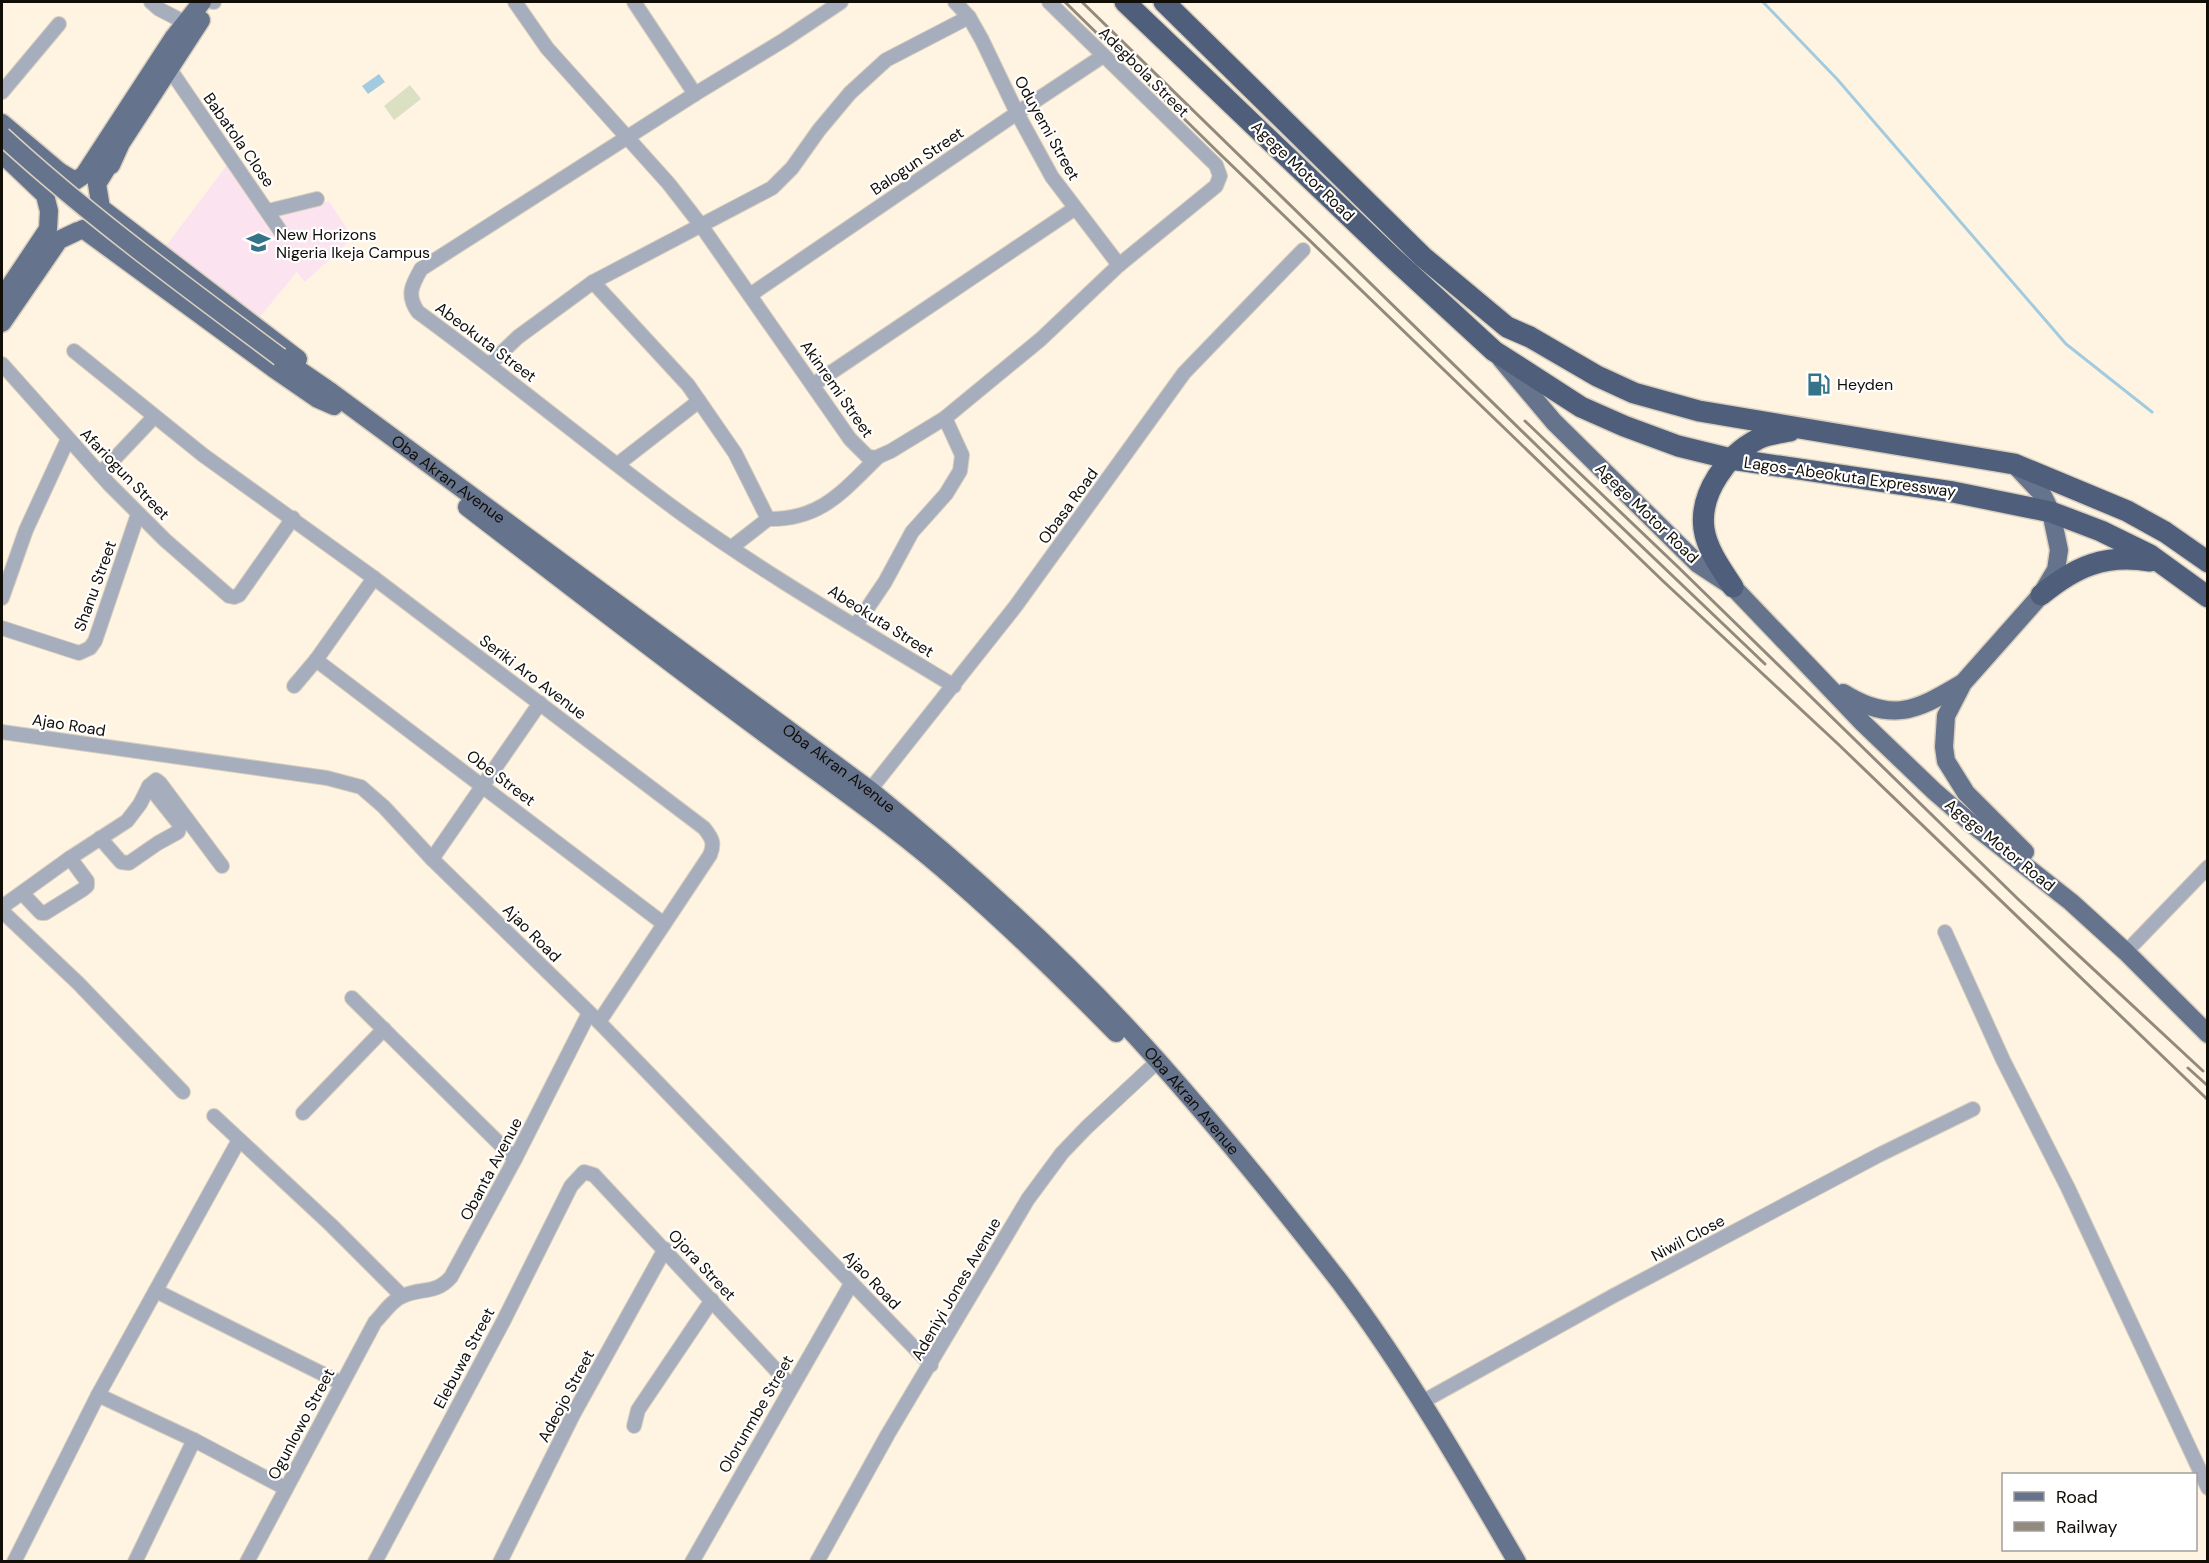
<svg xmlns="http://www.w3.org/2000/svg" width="2209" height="1563" font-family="'DM Sans',sans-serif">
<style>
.education{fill:#fbe4f0}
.green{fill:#dce0c3}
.water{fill:#a3cbdf}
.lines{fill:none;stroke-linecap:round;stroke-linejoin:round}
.stream{stroke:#a3cbdf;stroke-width:3}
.minor-casing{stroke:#d9cfbe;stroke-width:16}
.major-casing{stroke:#d9cfbe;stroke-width:21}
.highway-casing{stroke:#d9cfbe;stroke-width:24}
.minor{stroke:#a6aebd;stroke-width:14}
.major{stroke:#65738c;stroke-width:18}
.highway{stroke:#4e5e7b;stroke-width:21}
.rail{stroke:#928a7d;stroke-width:3}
.major-bridge-casing{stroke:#d9cfbe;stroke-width:21;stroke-linecap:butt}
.major-bridge{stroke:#65738c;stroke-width:18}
.labels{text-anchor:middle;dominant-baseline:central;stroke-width:4.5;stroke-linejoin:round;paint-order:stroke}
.street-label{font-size:16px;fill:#110d07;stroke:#fff}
.poi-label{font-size:16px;fill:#110d07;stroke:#fff;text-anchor:start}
</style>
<rect width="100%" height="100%" fill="#fff4e1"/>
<polygon class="education" points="227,165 272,234 283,236 289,233 278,215 329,201 353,238 305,282 297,272 259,318 165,247"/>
<polygon class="green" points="410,85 421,99 394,120 384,106"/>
<polygon class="water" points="379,74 385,82 368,94 362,86"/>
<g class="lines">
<polyline class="stream" points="1763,2 1837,79 2066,344 2152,412"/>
<defs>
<g id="minor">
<polyline points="151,2 159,9 186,23"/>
<polyline points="213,2 214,2"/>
<polyline points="515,2 547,48 669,184 700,224 850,439 867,456 875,458 891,451 945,418 1041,339 1119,265 1216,186 1220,176 1216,165 1049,2"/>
<polyline points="634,2 695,94"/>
<path d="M841,2L784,40L695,94L421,269C412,285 406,295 418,312C506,376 590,446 678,511C766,575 861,629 954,686"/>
<polyline points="955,2 969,17 982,40 1017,113 1052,177 1119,265"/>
<polyline points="169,68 281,232"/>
<polyline points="2,92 59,24"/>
<polyline points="268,211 317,199"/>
<polyline points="593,282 688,385 735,453 768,519 732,547"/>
<polyline points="750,295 1017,113 1103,56"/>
<path d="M74,351L203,455L374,578L704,828C712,838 715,843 710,855L599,1022"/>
<polyline points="2,364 109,484 165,540 229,596 234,597 239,595 293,518"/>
<polyline points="490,364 518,337 593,282 772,188 792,168 819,130 850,93 886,60 969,17"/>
<polyline points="814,384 1074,209"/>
<polyline points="618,464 699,401"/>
<polyline points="100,474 154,417"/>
<path d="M768,519C821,520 843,491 878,457"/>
<polyline points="2,598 26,530 68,439"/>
<polyline points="856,625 885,582 912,532 946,494 960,471 962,455 945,418"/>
<polyline points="2,628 79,653 90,648 95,641 138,514"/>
<polyline points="316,660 664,924"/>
<polyline points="294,686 316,660 374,578"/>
<polyline points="2,732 327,778 361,787 384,807 432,859 599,1022 931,1365"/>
<polyline points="870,790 1015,607 1184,373 1303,250"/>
<polyline points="100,838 121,862 129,863 158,843 178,832 180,825 149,786"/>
<polyline points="432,859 540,703"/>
<polyline points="22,893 41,913 45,913 82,890 87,886 87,881 70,858"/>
<polyline points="2,907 70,858 127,821 140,804 149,786 156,780 160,783 222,866"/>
<polyline points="2,911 78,983 183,1092"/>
<polyline points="1945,932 2003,1060 2068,1188 2208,1488"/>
<polyline points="2126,952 2208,867"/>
<polyline points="352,998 515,1159"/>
<polyline points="303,1113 384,1029"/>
<polyline points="214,1116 331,1225 402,1296"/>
<polyline points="156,1291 341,1383"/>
<polyline points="98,1395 194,1440 285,1488"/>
<polyline points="1422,1402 1613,1296 1879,1155 1973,1109"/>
<polyline points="634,1426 638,1410 712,1300"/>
<polyline points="14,1562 98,1395 239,1140"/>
<polyline points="135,1562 194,1440"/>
<path d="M247,1562L375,1322C383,1314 392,1300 403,1296C422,1287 435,1295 451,1277L515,1159L589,1013"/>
<polyline points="375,1562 504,1320 571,1186 584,1172 594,1175 791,1386"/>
<polyline points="500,1562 574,1413 665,1249"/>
<polyline points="692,1562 851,1284"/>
<polyline points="817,1562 888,1434 1028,1199 1062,1153 1087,1127 1158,1061"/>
</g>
<g id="major">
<polyline points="2,123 60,172 75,181 84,175 174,37 202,2"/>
<polyline points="2,154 45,195 49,211 48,229 2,298"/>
<polyline points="115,155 97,184 101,208 298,359"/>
<polyline points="111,165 121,143 201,20"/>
<polyline points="83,229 273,368 318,399 334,406"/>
<polyline points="2,323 59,240 78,231"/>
<path id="s1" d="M280,357L331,392L870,790C972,873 1071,963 1159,1062C1222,1133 1282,1207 1340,1282C1406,1370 1462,1467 1517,1562"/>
<polyline points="1501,359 1554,422 1698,564 1733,587 1863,723 1934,791 1972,824 2071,902 2126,952 2208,1034"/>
<polyline points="2014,464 2042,494 2051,512 2059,550 2056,570 2041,595 1963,683 1946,716 1944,747 1946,761 1966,793 2025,852"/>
<path d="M467,507C563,581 659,655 756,727C824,778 894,825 958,882C1013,930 1065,981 1116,1033"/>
<path d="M1843,693C1891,723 1916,711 1961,684"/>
</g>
<g id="highway">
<polyline points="1125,2 1393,258 1494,351 1581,407 1624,426 1678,446 1731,459 1953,492 2051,512 2101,531 2150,555 2208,597"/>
<polyline points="1164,2 1423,257 1507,327 1530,337 1597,376 1634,393 1699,411 2014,464 2127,511 2165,532 2208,562"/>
<path d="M1733,587C1722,570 1707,550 1704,529C1699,493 1727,455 1758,439C1767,434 1780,433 1790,431"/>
<path d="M2041,595C2076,566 2105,554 2150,561"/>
</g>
</defs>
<use href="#minor" class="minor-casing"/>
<use href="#major" class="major-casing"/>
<use href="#highway" class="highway-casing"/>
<use href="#minor" class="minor"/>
<use href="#major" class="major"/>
<use href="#highway" class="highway"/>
<g class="rail">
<polyline points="1065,2 1222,156 1664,582 1837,743 2208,1100"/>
<polyline points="1082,2 1569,477 1765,664"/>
<polyline points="1525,421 1677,566 2019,900 2203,1071"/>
<polyline points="2188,1068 2208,1086"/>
</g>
<defs>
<path id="major-bridge" d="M2,136C89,216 185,286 280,357"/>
</defs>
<use href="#major-bridge" class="major-bridge-casing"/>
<use href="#major-bridge" class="major-bridge"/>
</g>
<defs>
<symbol id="school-bare" viewBox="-9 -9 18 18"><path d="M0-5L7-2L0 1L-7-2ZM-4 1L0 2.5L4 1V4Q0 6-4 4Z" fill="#357389" stroke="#fff" stroke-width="2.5" paint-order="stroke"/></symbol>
<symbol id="fuel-bare" viewBox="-9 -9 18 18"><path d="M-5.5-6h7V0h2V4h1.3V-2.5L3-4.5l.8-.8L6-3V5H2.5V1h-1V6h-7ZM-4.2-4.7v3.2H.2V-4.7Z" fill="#357389" stroke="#fff" stroke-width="2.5" paint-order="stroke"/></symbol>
</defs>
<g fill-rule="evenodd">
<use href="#school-bare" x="242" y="226" width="33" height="33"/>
<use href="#fuel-bare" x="1802" y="368" width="33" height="33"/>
</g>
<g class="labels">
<g class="street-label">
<text transform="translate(1144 72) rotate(45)">Adegbola Street</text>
<text transform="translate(1047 128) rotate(61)">Oduyemi Street</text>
<text transform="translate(239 140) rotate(55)">Babatola Close</text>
<text transform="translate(917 161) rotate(-34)">Balogun Street</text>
<text transform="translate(1303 171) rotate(44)">Agege Motor Road</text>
<text transform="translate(486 342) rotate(37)">Abeokuta Street</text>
<text transform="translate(837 389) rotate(55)">Akinremi Street</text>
<text transform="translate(125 474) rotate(46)">Afariogun Street</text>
<text transform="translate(1850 477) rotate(8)">Lagos-Abeokuta Expressway</text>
<text stroke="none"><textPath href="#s1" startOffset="208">Oba Akran Avenue</textPath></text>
<text transform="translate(1068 506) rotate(-54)">Obasa Road</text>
<text transform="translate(1647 513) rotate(44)">Agege Motor Road</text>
<text transform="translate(95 586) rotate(-70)">Shanu Street</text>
<text transform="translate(881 621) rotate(32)">Abeokuta Street</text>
<text transform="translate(533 677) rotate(37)">Seriki Aro Avenue</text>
<text transform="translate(69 725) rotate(9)">Ajao Road</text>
<text stroke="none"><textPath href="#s1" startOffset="694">Oba Akran Avenue</textPath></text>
<text transform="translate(501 778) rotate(37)">Obe Street</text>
<text transform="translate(2000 845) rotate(39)">Agege Motor Road</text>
<text transform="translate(532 933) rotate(45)">Ajao Road</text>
<text stroke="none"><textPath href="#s1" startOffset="1180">Oba Akran Avenue</textPath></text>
<text transform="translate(491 1169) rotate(-62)">Obanta Avenue</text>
<text transform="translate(1688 1238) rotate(-28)">Niwil Close</text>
<text transform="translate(702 1265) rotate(47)">Ojora Street</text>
<text transform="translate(872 1280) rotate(46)">Ajao Road</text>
<text transform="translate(956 1289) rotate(-60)">Adeniyi Jones Avenue</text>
<text transform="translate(464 1358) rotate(-62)">Elebuwa Street</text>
<text transform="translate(566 1396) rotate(-62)">Adeojo Street</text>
<text transform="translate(756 1414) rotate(-60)">Olorunmbe Street</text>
<text transform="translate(301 1424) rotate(-62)">Ogunlowo Street</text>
</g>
<g class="poi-label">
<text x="276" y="234">New Horizons<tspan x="276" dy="18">Nigeria Ikeja Campus</tspan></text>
<text x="1837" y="384">Heyden</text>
</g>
</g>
<rect width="2209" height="1563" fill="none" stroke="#110d07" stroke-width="6"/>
<rect x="2002" y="1473" width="195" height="78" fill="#ffffff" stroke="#a09e9c" stroke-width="1.5"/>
<rect x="2014" y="1492" width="30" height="9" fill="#65738c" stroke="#a09e9c" stroke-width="1.5"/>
<text x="2056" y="1503" font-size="18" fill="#110d07">Road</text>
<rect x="2014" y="1522" width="30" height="9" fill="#928a7d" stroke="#a09e9c" stroke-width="1.5"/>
<text x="2056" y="1533" font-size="18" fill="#110d07">Railway</text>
</svg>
